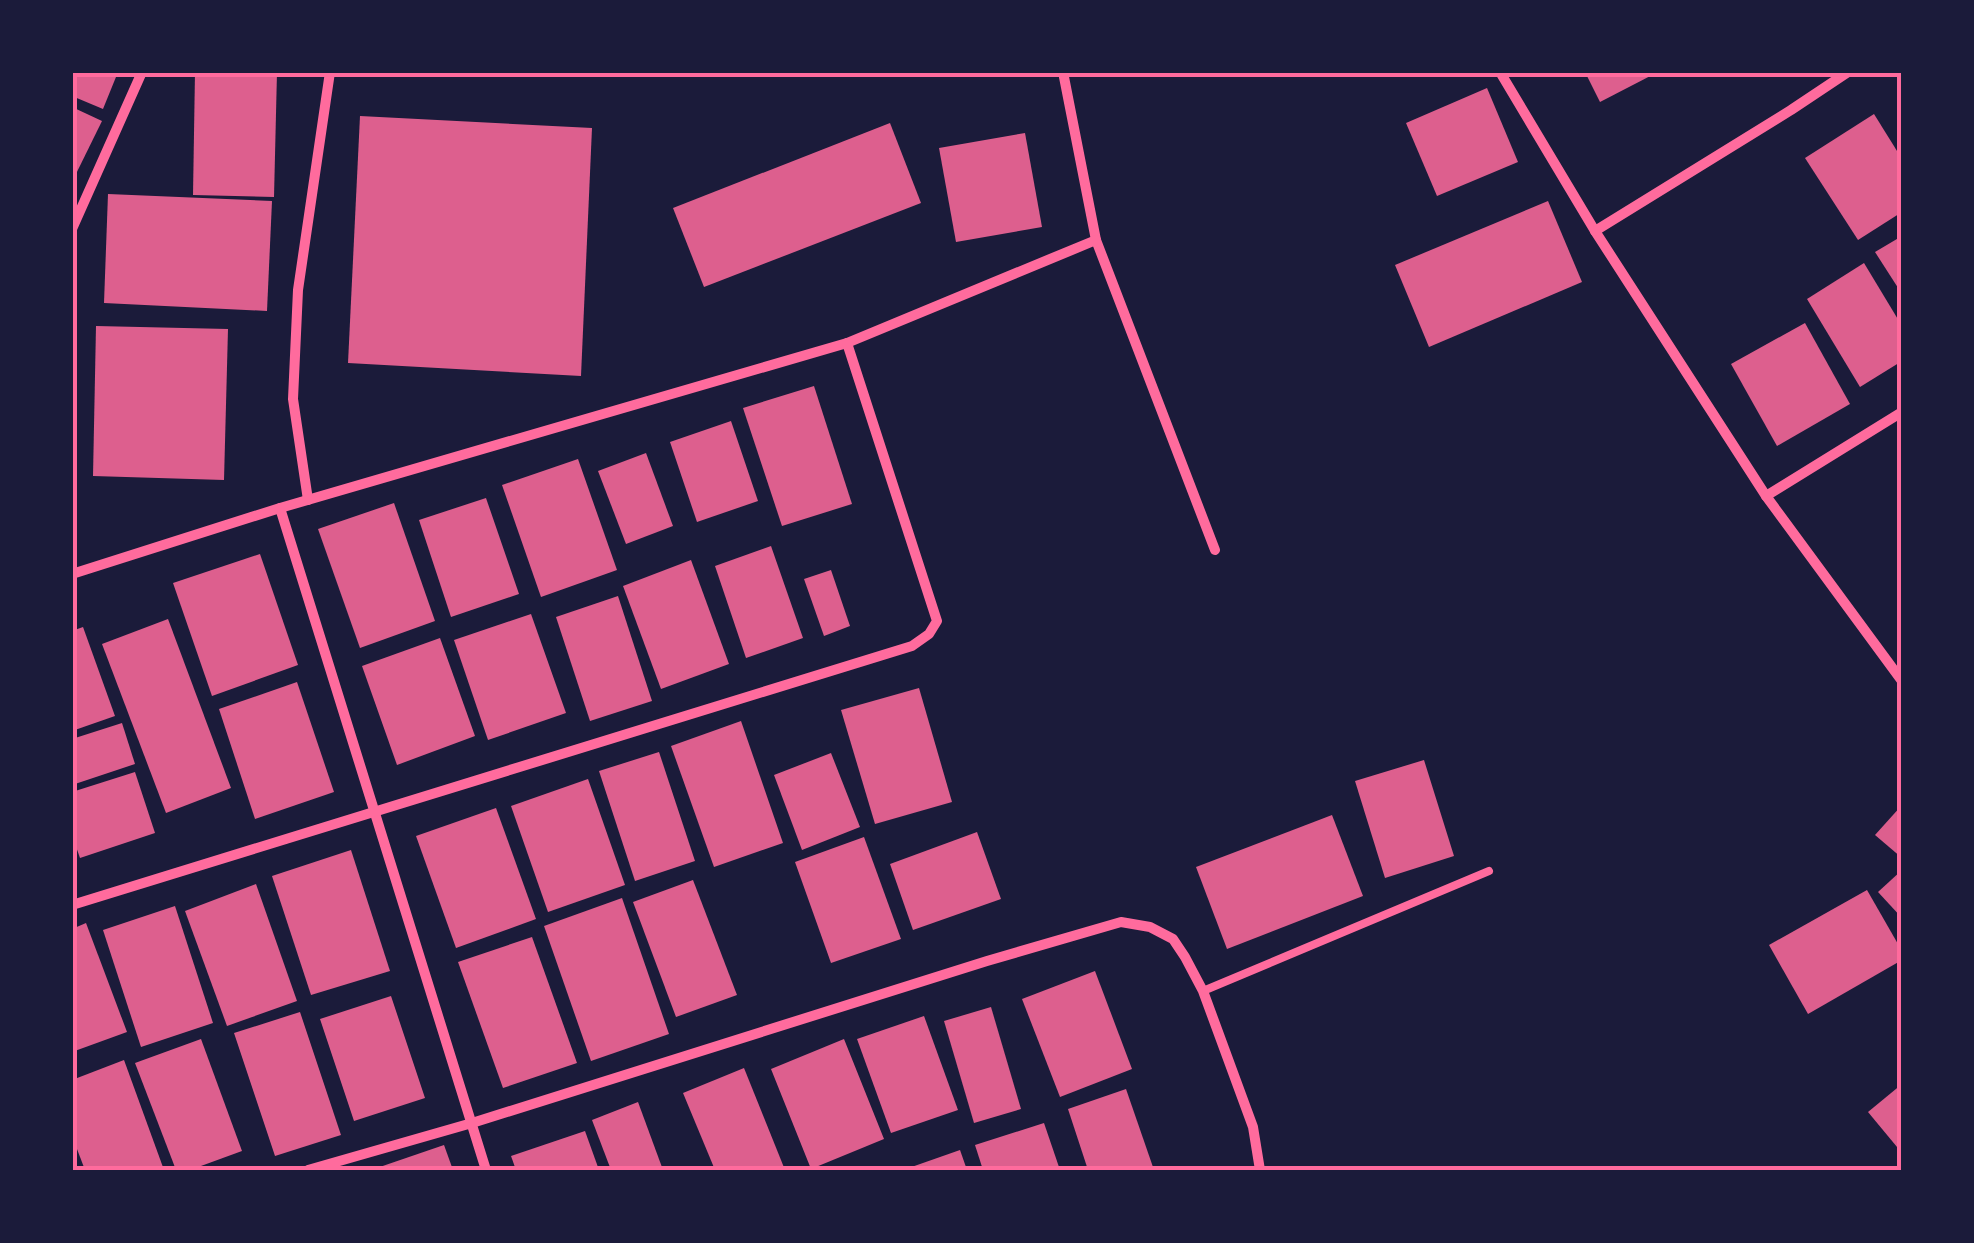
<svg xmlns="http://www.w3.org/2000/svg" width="1974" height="1243" font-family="'Roboto Serif',serif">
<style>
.building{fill:#dd5f8e}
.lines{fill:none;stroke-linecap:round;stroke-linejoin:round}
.service{stroke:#ff6b9d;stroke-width:8}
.minor{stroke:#ff6b9d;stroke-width:10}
.neatline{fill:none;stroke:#ff6b9d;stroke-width:4}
</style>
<rect width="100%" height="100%" fill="#1b1b3a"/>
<g class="building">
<polygon points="72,72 118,72 103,109 72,96"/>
<polygon points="195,72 277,72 274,197 193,195"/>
<polygon points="1585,72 1658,72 1600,102"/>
<polygon points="1487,88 1518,162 1437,196 1406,123"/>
<polygon points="72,107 102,121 72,182"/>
<polygon points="1874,114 1902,159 1902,212 1858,240 1805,158"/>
<polygon points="360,116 592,128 581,376 348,363"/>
<polygon points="890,123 921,203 704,287 673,208"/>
<polygon points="1025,133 1042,227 956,242 939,148"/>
<polygon points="108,194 272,201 267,311 104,303"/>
<polygon points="1548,201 1582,282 1429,347 1395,265"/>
<polygon points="1902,236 1902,294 1875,252"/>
<polygon points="1864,263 1902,326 1902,361 1860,387 1807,299"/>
<polygon points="1805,323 1850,404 1777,446 1731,364"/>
<polygon points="96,326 228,329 224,480 93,476"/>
<polygon points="814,386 852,504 782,526 743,408"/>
<polygon points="731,421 758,501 697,522 670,442"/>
<polygon points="646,453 673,526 626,544 598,471"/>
<polygon points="578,459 617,570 541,597 502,485"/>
<polygon points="486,498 519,594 451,617 419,520"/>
<polygon points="394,503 435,621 360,648 318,529"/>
<polygon points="771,546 803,638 746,658 715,566"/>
<polygon points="260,554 298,665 212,696 173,583"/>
<polygon points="691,560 729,664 661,689 623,586"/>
<polygon points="831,570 850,626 824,636 804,579"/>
<polygon points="618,596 652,701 590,721 556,617"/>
<polygon points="531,614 566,713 488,740 454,640"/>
<polygon points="168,619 231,788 166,813 102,644"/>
<polygon points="83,627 115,716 72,731 72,631"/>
<polygon points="440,638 475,736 397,765 362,666"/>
<polygon points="297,682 334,792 255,819 219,709"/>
<polygon points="919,688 952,802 875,824 841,710"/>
<polygon points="741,721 783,843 714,867 671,746"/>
<polygon points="122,723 135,764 72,785 72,739"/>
<polygon points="659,752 695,861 635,881 599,771"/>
<polygon points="831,753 860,827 802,850 774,775"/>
<polygon points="1424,760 1454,856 1385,878 1355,781"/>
<polygon points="135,772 155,833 80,858 72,835 72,792"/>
<polygon points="588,779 625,885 548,912 511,806"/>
<polygon points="1902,805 1902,858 1875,835"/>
<polygon points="496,808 536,919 456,948 416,836"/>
<polygon points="1332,815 1363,896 1227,949 1196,867"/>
<polygon points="977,832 1001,899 913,930 890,864"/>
<polygon points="864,837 901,939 831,963 795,862"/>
<polygon points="351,850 390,971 311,995 272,876"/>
<polygon points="1902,870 1902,918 1878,892"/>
<polygon points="693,880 737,995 676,1017 633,902"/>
<polygon points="256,884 297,1001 227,1026 185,911"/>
<polygon points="1867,890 1902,951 1902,960 1808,1014 1769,945"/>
<polygon points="622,898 669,1034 591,1061 544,926"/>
<polygon points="175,906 213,1023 141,1047 103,930"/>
<polygon points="86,923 127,1032 72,1052 72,929"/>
<polygon points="532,937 577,1063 503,1088 458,962"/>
<polygon points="1095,971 1132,1069 1060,1097 1022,999"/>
<polygon points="391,996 425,1098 354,1121 320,1019"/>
<polygon points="991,1007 1021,1109 974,1123 944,1021"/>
<polygon points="300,1012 341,1135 275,1156 234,1033"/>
<polygon points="924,1016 958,1110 891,1133 857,1039"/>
<polygon points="201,1039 242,1151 190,1170 176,1170 135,1063"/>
<polygon points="844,1039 884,1139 811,1169 771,1069"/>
<polygon points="124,1060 164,1170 85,1170 72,1136 72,1080"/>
<polygon points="744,1068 785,1170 715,1170 683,1093"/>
<polygon points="1902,1084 1902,1153 1868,1112"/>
<polygon points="1126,1089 1154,1170 1088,1170 1068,1109"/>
<polygon points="638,1102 663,1170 611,1170 592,1120"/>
<polygon points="1044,1123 1060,1170 983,1170 975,1145"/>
<polygon points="585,1131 599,1170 516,1170 511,1156"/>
<polygon points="444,1145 453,1170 371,1170"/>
<polygon points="960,1150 967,1170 903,1170"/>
</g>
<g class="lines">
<polyline class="service" points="1203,991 1489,871"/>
<g class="minor">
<polyline points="1063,72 1096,240 1215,550"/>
<polyline points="1500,72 1595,231 1766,496 1902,681"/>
<polyline points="72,229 142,72"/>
<polyline points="1595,231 1791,110 1848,72"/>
<polyline points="1766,496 1902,412"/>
<polyline points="308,500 293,399 298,290 330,72"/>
<polyline points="280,508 486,1170"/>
<polyline points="72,574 280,508 847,343 1096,240"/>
<polyline points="72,905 912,646 929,634 937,621 847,343"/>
<polyline points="308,1170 472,1123 987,961 1121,922 1150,927 1173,939 1185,957 1203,991 1253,1127 1260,1170"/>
</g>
</g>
<rect width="1974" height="1243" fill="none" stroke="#1b1b3a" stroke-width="150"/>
<rect x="75" y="75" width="1824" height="1093" class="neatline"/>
</svg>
